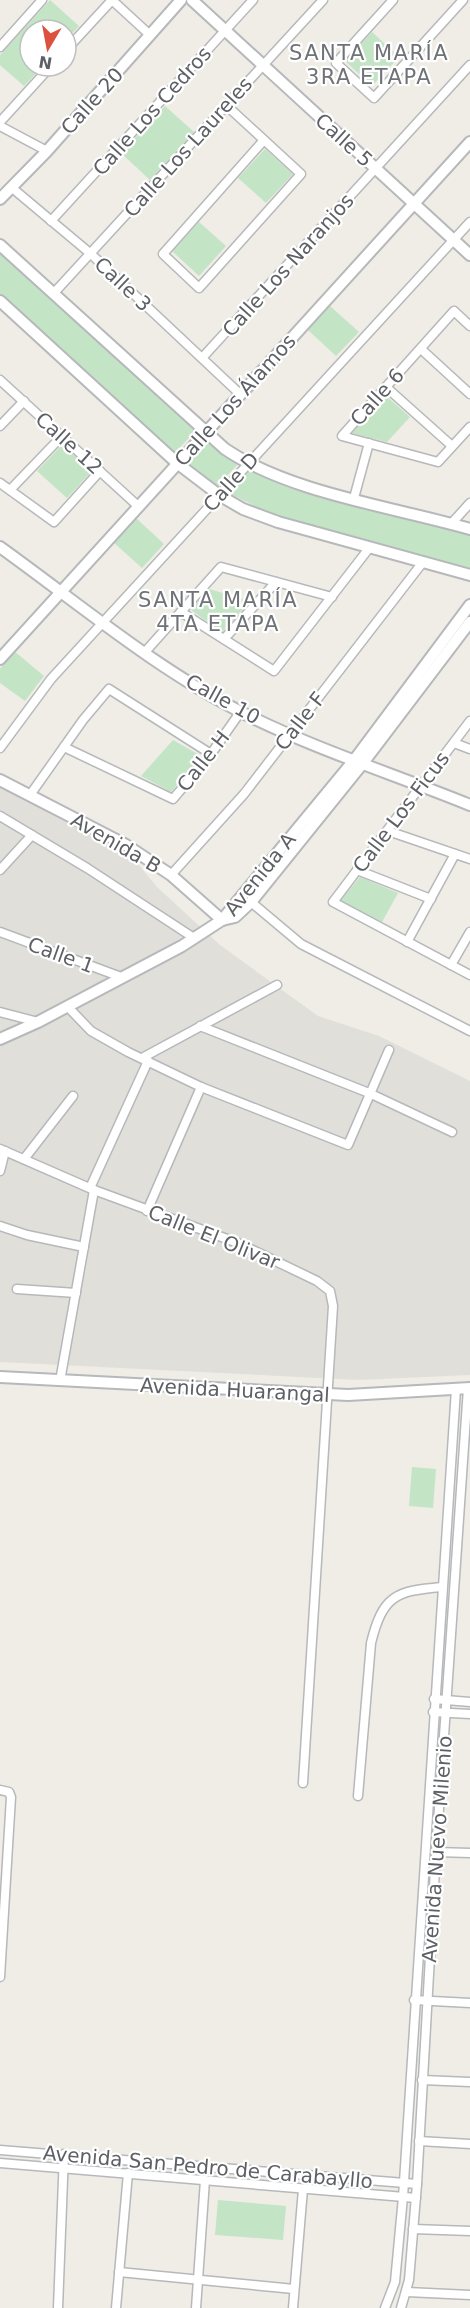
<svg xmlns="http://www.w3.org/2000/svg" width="470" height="2308" font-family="'DejaVu Sans',sans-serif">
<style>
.industrial{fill:#e0dfda}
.green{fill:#c4e4c6}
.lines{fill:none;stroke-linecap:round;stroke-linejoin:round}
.minor-casing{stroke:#b6b8bb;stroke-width:11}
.tertiary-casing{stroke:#b6b8bb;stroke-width:14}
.minor{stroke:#fff;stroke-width:8}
.tertiary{stroke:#fff;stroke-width:10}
.labels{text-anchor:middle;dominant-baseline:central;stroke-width:4.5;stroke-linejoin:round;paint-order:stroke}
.street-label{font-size:20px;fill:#5d6065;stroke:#fff}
.neighbourhood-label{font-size:21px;letter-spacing:1.5px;fill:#6f7277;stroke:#fff}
</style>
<rect width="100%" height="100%" fill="#efede6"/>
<polygon class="industrial" points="0,787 133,858 157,887 220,945 318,1016 379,1036 470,1081 470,1375 358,1380 0,1362"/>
<g class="green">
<polygon points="50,0 79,26 66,40 66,30 30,30 30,66 43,66 24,86 0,65 0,55"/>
<polygon points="372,32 399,57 372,86 345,61"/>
<polygon points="165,106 194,132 150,180 121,153"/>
<polygon points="265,149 293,174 266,203 238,178"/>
<polygon points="199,222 226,246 199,276 172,251"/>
<polygon points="0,252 196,430 174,454 0,295"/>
<polygon points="330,306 359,332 336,356 308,330"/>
<polygon points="386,396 410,417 387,442 352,433"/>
<polygon points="209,440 238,464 217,487 186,464"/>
<polygon points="62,445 92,471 67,498 37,471"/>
<polygon points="250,470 302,490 470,535 470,570 267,512 229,493"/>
<polygon points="136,518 164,544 142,568 113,542"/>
<polygon points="209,589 250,601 222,632 191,610"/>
<polygon points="14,651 44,676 25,701 0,683 0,669"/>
<polygon points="173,740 201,756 171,792 141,776"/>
<polygon points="360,877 398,893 382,922 340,901"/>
<polygon points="412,1467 436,1469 433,1508 409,1506"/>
<polygon points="218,2200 286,2206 283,2240 215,2235"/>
</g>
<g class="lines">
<defs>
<g id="minor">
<polyline points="112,0 150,35"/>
<polyline points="393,0 336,63 374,98 463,0"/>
<polyline points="0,47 42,0"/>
<polyline points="66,50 112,0"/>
<polyline points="226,105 301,174 199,288 163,254 264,140"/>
<polyline points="0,122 51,66"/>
<polyline points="0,126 47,151"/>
<polyline points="11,187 91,254 240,394"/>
<polyline points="51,221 253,0"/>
<polyline points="53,294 323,0"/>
<polyline points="470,326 454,311 342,436 438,462 470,427"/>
<polyline points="421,349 470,394"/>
<polyline points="202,358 470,65"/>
<polyline points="0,380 138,506"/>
<polyline points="386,387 452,446"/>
<polyline points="0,426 24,401"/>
<polyline points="0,483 54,522 100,471"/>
<polyline points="10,490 62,436"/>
<polyline points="354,498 369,443"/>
<polyline points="451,524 470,503"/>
<polyline points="181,612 274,671 370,547"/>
<polyline points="224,639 276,582"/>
<polyline points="145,652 221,567 332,597"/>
<polyline points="470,721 333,902 470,975"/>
<polyline points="454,743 470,749"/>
<polyline points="64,747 173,799 211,754 241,711"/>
<polyline points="0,748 51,679 470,222"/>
<polyline points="30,795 83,720 109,689 211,754"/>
<polyline points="0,816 87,868 194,938"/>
<polyline points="388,831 470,859"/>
<polyline points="0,870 32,835"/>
<polyline points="357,870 431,899"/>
<polyline points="171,875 244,794 423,562"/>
<polyline points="251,902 301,944 470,1031"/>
<polyline points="0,932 121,977"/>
<polyline points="407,942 455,854"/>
<polyline points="451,965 470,932"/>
<polyline points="67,1006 91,1031 128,1052 201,1087 348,1145 389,1050"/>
<polyline points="0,1012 38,1022"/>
<polyline points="200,1026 369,1093 452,1132"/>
<polyline points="142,1058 277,985"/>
<polyline points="0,1149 94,1190 238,1243 317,1281 330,1291 333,1306 303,1783"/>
<polyline points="24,1159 73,1096"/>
<polyline points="0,1171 5,1151"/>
<polyline points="90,1188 148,1061"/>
<polyline points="147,1211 201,1087"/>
<polyline points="0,1226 27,1235 84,1247"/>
<polyline points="17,1289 76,1293"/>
<polyline points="60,1381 94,1190"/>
<polyline points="434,1699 470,1702"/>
<polyline points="433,1712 470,1714"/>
<polyline points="0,1790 9,1792 11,1797 0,1977"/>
<path d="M358,1796L371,1643C383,1595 396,1591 442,1587"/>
<polyline points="436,1852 470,1853"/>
<polyline points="414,2000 470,2003"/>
<polyline points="422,2080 470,2082"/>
<polyline points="419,2141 470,2144"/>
<polyline points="0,2150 417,2184"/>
<polyline points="0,2163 416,2198"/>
<polyline points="413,2229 470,2231"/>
<polyline points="119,2272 294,2289"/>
<polyline points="407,2292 470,2295"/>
<polyline points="58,2308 64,2154"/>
<polyline points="116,2308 128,2173"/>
<polyline points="196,2308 205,2180"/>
<polyline points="293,2308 303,2189"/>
<polyline points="385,2308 395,2282 403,2197 456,1389"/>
<polyline points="401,2308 409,2280 417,2184 436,1852 468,1388"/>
</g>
<g id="tertiary">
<polyline points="192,0 470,255"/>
<polyline points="0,199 47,151 181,0"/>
<path d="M0,245L225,449C290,493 394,507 470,529"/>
<polyline points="0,301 177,463 219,495 243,509 278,522 470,575"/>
<path d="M0,547C78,603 155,668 241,712C314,749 394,774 470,805"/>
<polyline points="0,659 470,142"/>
<polyline points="0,780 126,845 171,875 222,920"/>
<polyline points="222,920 355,759 470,605"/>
<polyline points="0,1039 38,1022 182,946 222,920 235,917 251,902 363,763 470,622"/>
<polyline points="0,1377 348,1395 470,1388"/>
</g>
</defs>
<use href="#minor" class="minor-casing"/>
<use href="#tertiary" class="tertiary-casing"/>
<use href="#minor" class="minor"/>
<use href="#tertiary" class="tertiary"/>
</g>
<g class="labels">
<g class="street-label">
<text transform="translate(92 101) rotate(-48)">Calle 20</text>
<text transform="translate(152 111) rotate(-48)">Calle Los Cedros</text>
<text transform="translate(344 140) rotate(42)">Calle 5</text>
<text transform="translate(188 147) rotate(-48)">Calle Los Laureles</text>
<text transform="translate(288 265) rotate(-48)">Calle Los Naranjos</text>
<text transform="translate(123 284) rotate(43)">Calle 3</text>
<text transform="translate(377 397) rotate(-48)">Calle 6</text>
<text transform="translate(235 400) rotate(-48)">Calle Los Álamos</text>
<text transform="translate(69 443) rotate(42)">Calle 12</text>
<text transform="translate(231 482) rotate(-48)">Calle D</text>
<text transform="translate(223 699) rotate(29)">Calle 10</text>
<text transform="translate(300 721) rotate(-52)">Calle F</text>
<text transform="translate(203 761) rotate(-52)">Calle H</text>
<text transform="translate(401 812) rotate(-53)">Calle Los Ficus</text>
<text transform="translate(116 843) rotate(30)">Avenida B</text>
<text transform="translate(260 874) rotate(-51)">Avenida A</text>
<text transform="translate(61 955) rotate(20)">Calle 1</text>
<text transform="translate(214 1237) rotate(22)">Calle El Olivar</text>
<text transform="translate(235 1390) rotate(3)">Avenida Huarangal</text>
<text transform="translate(437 1849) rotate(-86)">Avenida Nuevo Milenio</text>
<text transform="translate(208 2167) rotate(5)">Avenida San Pedro de Carabayllo</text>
</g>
<g class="neighbourhood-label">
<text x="369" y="53">SANTA MARÍA<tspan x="369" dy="24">3RA ETAPA</tspan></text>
<text x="218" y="600">SANTA MARÍA<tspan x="218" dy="24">4TA ETAPA</tspan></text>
</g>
</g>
<g transform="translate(48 48) rotate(190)"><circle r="28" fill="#ffffff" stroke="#bebfc1" stroke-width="1.5"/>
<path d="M0-4.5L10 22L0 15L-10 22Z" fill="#dc523e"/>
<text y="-9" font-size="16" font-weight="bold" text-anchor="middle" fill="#5d6065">N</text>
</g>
</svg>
